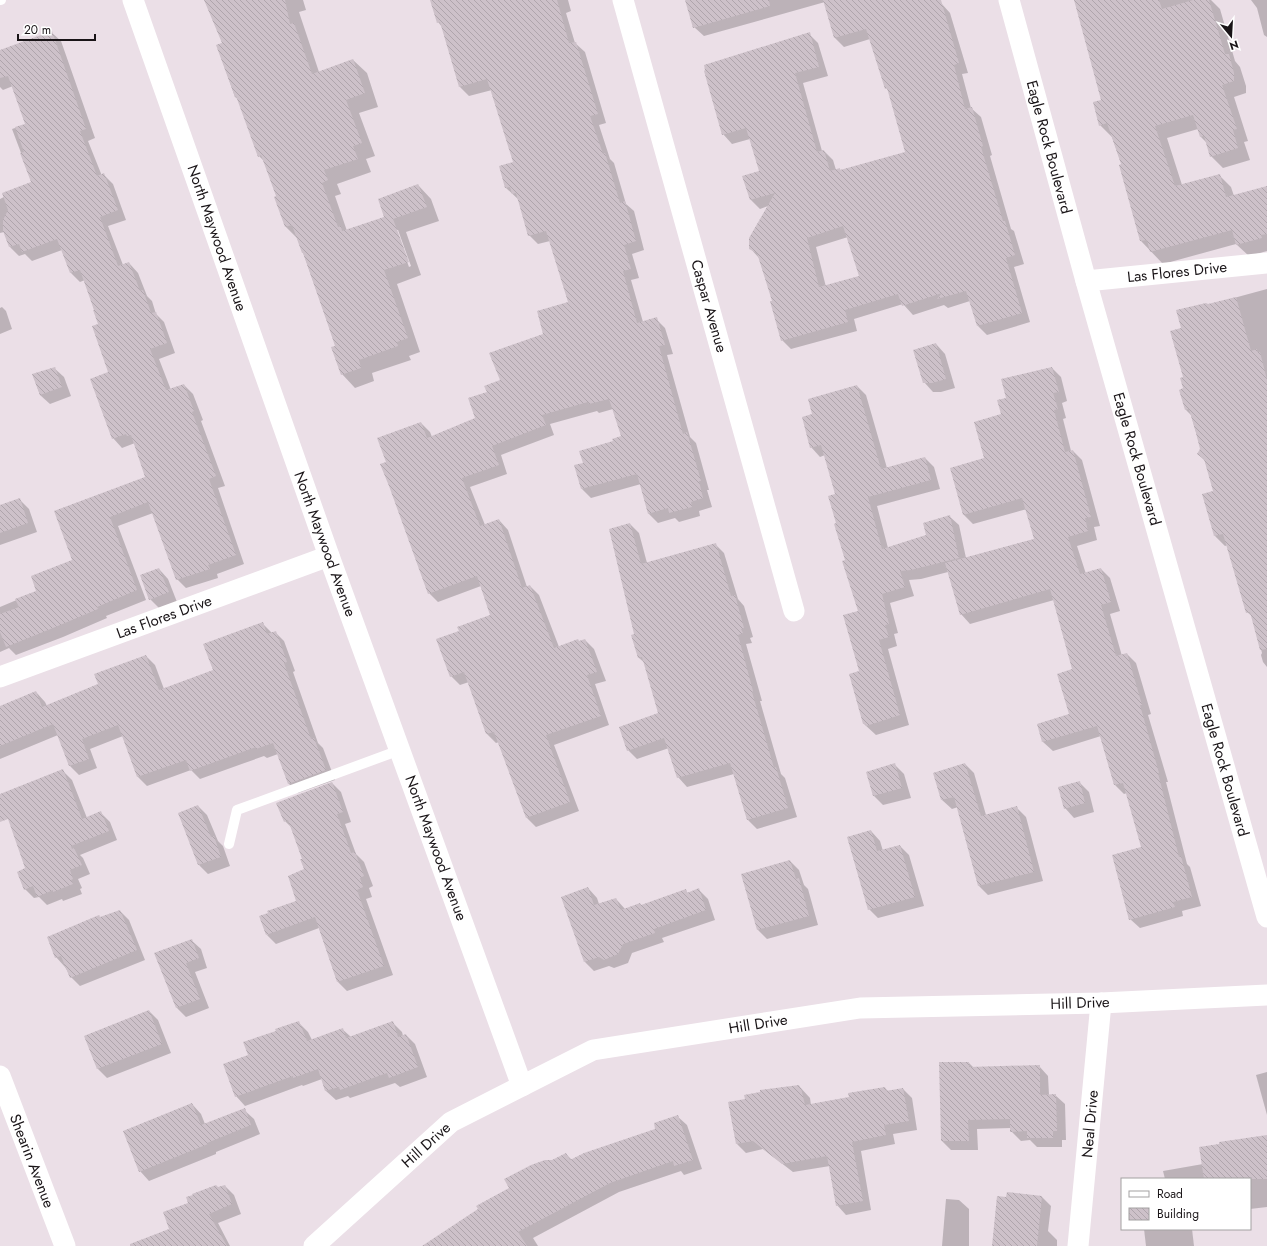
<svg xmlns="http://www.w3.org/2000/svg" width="1267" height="1246" font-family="Jost,sans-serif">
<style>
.shadow{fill:#0003;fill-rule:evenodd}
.building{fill:url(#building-back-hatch);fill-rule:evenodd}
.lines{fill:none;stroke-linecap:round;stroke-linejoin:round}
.lane{stroke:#fff;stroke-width:10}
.street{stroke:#fff;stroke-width:21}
.labels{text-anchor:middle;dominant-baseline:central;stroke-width:3.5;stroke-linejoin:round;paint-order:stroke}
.street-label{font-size:15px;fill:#191417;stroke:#fff}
</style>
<defs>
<pattern id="building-back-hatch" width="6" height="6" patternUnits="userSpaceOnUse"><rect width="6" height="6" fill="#cdc1c9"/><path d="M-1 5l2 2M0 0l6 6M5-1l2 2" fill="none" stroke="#afa5ac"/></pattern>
</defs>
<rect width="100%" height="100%" fill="#ebdfe7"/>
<g class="shadow">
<path d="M206,0H303L306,10L299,12L319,72L353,60L367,73L378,107L359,113L375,156L366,159L371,172L337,184L341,194L335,196L347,231L385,217L418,185L431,199L439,221L406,232L421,275L397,284L420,352L409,356L411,360L372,373L374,381L355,388L342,374L336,346L304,255L297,238L286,227L277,197L264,161L259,156L239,100L235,97L217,45L223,43ZM396,230H398L411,266L409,267Z"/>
<polygon points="441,0 568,0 571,11 566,13 575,43 585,52 606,123 599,125 610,159 614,163 626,204 634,211 644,250 632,254 639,278 631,280 643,322 656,319 665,328 673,354 667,355 690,437 696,443 709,490 707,490 712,507 699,511 700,516 679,522 675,518 658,523 649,514 641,484 591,498 582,489 584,463 622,437 613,409 599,413 597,411 550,424 554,435 501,455 507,474 470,487 485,525 499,520 508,530 527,587 530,586 539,595 559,647 585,640 594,649 606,681 595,684 609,725 554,745 579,811 536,827 527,818 499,742 496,743 487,734 469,682 460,685 451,676 460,632 491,616 481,586 438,602 429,593 387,463 421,423 430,432 432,437 476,419 488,393 544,334 569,303 550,241 538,244 529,235 519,200 506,188 514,162 492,90 469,96 460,87 442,27 438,22"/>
<path d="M686,0H937L941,3L950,13L968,73L962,74L971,108L981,117L992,155L990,156L1011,229L1014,231L1024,264L1014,267L1030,322L987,335L978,326L970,301L948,308L944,305L913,315L903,304L854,319L857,331L791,349L782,340L773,301L759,258L750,248L768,206L760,209L751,200L760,172L750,139L732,144L723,134L809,34L818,43L828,76L803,83L822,151H824L833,160L836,170L840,169L841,171L906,153L889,91L886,88L870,39L844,47L835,38L825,2L704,36L694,27ZM848,237L860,277L826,287L816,247Z"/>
<polygon points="1075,0 1211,0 1220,9 1235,61 1240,67 1246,86 1246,93 1234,97 1248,141 1244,142 1250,160 1223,168 1211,156 1207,143 1201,137 1198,129 1167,138 1182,185 1219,175 1231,187 1234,196 1267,187 1267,251 1249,256 1236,244 1163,264 1141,241 1122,165 1112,137 1100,125 1102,101"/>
<polygon points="1251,0 1267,0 1267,37 1264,35 1257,8"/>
<polygon points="51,32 61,41 95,138 88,141 102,176 104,175 113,184 126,220 108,226 123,265 129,263 138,273 147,296 152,301 156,314 164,322 175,353 159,359 171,390 184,385 193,394 203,420 201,421 225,486 218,488 244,564 217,574 218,578 186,588 177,579 153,513 118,526 146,600 106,616 107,618 63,637 16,655 9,648 0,652 0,607 38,591 73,560 56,511 147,477 135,443 122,448 113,438 110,373 99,325 85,280 80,282 71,273 62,250 32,261 25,254 19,256 10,247 4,232 0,233 0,199 32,182 12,129 27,124 13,86 3,90 0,87 0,51"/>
<polygon points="1267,289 1267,667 1263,662 1261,655 1262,653 1253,617 1247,612 1228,545 1225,546 1215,536 1214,491 1205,461 1198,454 1201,449 1191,415 1186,410 1182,329 1208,305"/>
<polygon points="2,307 6,311 12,329 0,334 0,308"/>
<polygon points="936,344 945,354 955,388 941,392 933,392 924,382"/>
<polygon points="54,368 64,377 71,396 50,404 40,395 33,375"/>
<polygon points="1052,368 1061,377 1067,401 1062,403 1066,418 1063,419 1071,451 1073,451 1082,460 1100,526 1094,527 1097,540 1077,546 1086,574 1101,569 1110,578 1120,611 1110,614 1122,656 1127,654 1136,663 1151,714 1148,715 1168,782 1166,782 1187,864 1190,867 1201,906 1182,911 1183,916 1140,928 1130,919 1142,848 1127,793 1124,794 1115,785 1101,736 1053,751 1043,742 1038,724 1070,715 1073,670 1054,600 970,624 961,614 948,572 921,579 909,580 914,596 890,603 898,633 894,634 897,646 888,649 909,725 876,735 864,724 860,672 859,611 838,524 836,495 825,455 820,457 811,447 813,414 857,386 866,395 887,468 925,458 934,467 940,489 877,506 888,548 927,536 949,516 959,525 966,558 1035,539 1027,509 973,524 964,515 951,469 985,459 1002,415 1007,399"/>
<polygon points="20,500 29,509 37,532 0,545 0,506"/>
<polygon points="630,524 639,533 647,563 715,544 724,553 738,599 744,606 753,637 750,638 752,643 746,644 762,701 760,701 781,774 785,778 797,817 757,829 748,820 734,774 687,787 678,777 669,748 637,759 628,750 660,714 646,664 639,658 632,636 635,635"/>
<polygon points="159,569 168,579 177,602 159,608 150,599"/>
<polygon points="262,623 272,633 275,632 284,641 295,671 293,672 318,743 323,748 335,780 298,793 289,784 278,754 267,758 264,756 200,779 191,770 147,786 138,777 123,736 90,749 97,768 79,775 70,766 58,735 0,759 0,707 36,692 45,702 47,706 99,684 146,656 155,665 164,689 214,671"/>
<polygon points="965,764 974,773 986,815 1016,807 1026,817 1043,881 988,895 979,886 958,807 952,809 942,800 934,773"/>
<polygon points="895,765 904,774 911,798 883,805 874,796 868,773"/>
<polygon points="63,771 72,780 87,818 100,812 110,822 117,840 80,855 83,858 90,874 78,879 82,888 80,889 82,894 63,901 62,899 47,905 39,897 34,898 25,889 27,869 0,795"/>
<polygon points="1079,782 1089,792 1094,812 1074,818 1065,808"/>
<polygon points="332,783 341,792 351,822 345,824 356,854 364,862 373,886 369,888 372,897 366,899 393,975 347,991 338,982 319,928 276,944 267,935 297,901 305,870 303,859 292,828 285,821"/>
<polygon points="198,806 207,815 218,841 223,846 230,866 208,874 199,865"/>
<polygon points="871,831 880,841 883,851 900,846 909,855 924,906 878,918 869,909"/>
<polygon points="790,861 799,870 804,885 808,889 818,925 767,939 758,930 742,875"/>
<polygon points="588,888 597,898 599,904 616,899 625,909 642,906 685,890 688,893 699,890 708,899 715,920 662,938 664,942 632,953 628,963 614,968 609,966 594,971 585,962"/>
<polygon points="120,911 129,920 145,960 80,986 71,977 65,967 56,957 101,918"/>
<polygon points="191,940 201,949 207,968 195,972 209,1008 186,1017 177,1008 156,953"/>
<polygon points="149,1011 158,1020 171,1053 107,1078 98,1069 85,1036"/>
<polygon points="299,1023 308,1032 312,1040 342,1029 351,1037 393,1023 402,1032 403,1036 406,1035 415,1044 427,1077 400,1087 395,1083 350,1098 348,1096 336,1100 326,1091 322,1079 303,1086 302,1085 245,1106 236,1096 250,1055"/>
<polygon points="969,1063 974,1068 1039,1066 1048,1076 1049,1095 1055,1095 1065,1104 1066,1140 1062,1140 1062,1147 1037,1147 1030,1140 1021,1141 1011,1131 1011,1128 977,1129 978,1150 951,1150 942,1141"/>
<polygon points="1267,1072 1267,1115 1256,1075"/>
<polygon points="799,1086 810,1098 811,1105 850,1098 885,1088 888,1091 903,1089 912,1098 917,1130 893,1134 895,1144 861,1151 871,1210 846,1215 837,1205 830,1166 793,1172 763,1149 746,1153 737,1144 746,1100"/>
<polygon points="192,1104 201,1114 205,1124 244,1110 254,1119 260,1134 216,1152 216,1154 149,1181 140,1171"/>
<polygon points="677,1116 687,1125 702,1169 684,1175 681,1171 619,1192 533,1238 538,1246 425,1246 510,1188 553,1161 566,1154 572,1160 657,1129"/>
<polygon points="1267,1163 1267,1207 1250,1209 1250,1179 1165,1179 1163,1171 1203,1164"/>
<polygon points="225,1186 234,1195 241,1214 218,1223 230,1246 169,1246 170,1230 189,1203"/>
<polygon points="1042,1197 1051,1206 1048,1231 1057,1240 1057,1246 993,1246"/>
<polygon points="946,1199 959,1200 969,1209 969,1246 942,1246"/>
<polygon points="1144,1229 1192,1229 1194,1246 1146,1246"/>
</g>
<g class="building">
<polygon points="204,0 285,0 290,24 294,23 312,74 353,59 365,93 346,100 362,143 353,146 358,159 324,170 328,180 322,183 338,227 341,226 342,231 384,217 378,199 418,184 427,207 393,219 409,262 384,270 408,338 397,342 398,346 359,360 361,368 341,375 331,347 335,346 328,325 303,253 302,253 292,225 285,227 274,197 276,196 261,155 258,157 236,96 235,97 216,45 222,43"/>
<polygon points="430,0 557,0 569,43 576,42 598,114 590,116 603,154 605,153 620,203 625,201 636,241 624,245 631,269 623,271 637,323 657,317 665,345 659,346 683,434 687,432 701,481 699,481 703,498 691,502 692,507 669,513 668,508 648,514 637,474 581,489 574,465 583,463 579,451 613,441 612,439 621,436 609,399 589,404 588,402 542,415 546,425 492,446 499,465 462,478 480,526 499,519 522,588 530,585 554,648 578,639 579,641 585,639 597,672 587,675 601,716 546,735 570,802 526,818 494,732 486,734 464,672 450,677 436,639 459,631 457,627 490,615 477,576 428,594 389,486 380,464 386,462 377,438 421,422 427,438 475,418 468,398 487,392 484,386 500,380 489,353 543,334 537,311 568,302 546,231 528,236 516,193 512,194 510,187 505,188 499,166 513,162 487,79 459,87 440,22 437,23"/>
<polygon points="685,0 769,0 770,6 693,28"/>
<path d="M823,0H941L959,63L954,65L965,109L972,107L983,146L981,147L1003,221H1005L1015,255L1006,258L1022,313L977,326L966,291L937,299L942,293L902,306L898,294L845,310L848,322L781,341L770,301H772L757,253L749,249V238L775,193L750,200L742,176L759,171L746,128L722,135L704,71L705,70L704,65L810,32L819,67L795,73L817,152L824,150L830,171L840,168V170L905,152L887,88L885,89L866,29L834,38ZM843,226L859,276L819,287L807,238Z"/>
<polygon points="1074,0 1159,0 1162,9 1193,0 1209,0 1225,54 1229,54 1234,73 1234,81 1222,85 1237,129 1233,130 1238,148 1210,157 1204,136 1200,137 1193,115 1155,126 1175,186 1220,174 1226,197 1267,186 1267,234 1261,235 1262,238 1236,245 1232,230 1150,252 1147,240 1140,241 1119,165 1121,164 1107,123 1099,126 1093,102 1101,100"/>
<polygon points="52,31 86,129 80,131 97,176 104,173 118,210 100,217 118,266 129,262 140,291 143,290 151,313 156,312 167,343 150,349 166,390 184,384 194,411 192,412 216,476 209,479 236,555 208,565 210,569 176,580 148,502 110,517 137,590 97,607 98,609 53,628 6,647 0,632 0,614 19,607 15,599 36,591 31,576 72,560 54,511 145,477 131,435 127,436 126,434 112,439 90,379 108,372 92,326 98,324 93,310 94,310 80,270 70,273 57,239 22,252 19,244 9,247 3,231 3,220 8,210 2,193 31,182 20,153 24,152 15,127 25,124 8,76 0,78 0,50"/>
<polygon points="1236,297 1251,351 1257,349 1257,352 1260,352 1267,380 1267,649 1260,650 1250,612 1246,613 1223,534 1214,536 1202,494 1213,491 1204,459 1197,454 1200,449 1196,433 1189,409 1185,410 1179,390 1183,388 1180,378 1183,377 1170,331 1181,328 1176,310 1206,303 1208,304"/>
<polygon points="936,343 946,379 932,383 923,383 913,350"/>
<polygon points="55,367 62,387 40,395 32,374"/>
<polygon points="1052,367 1059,392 1053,393 1058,409 1054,410 1065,452 1073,450 1091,517 1085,518 1088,531 1068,537 1080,574 1101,568 1111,602 1101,605 1116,656 1127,653 1142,705 1140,705 1159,773 1158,773 1179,857 1181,856 1192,897 1173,902 1175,907 1129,920 1112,855 1141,847 1123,783 1114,785 1097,726 1042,742 1037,724 1069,714 1057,674 1072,669 1050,589 960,615 945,563 1034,539 1022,498 963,515 950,468 984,458 974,422 1001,414 997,400 1006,398 1001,379"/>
<polygon points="857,385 881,469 925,457 931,480 868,497 882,549 926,535 923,523 950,515 959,558 911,570 900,571 905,587 882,594 889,624 885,625 889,637 879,640 900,715 866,726 865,724 863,724 849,674 859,671 843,615 858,611 842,561 845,560 834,524 836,523 828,496 835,494 821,445 810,448 802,417 812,414 808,399"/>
<polygon points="20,498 28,523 0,533 0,505"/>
<polygon points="630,523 641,564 716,543 731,596 735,595 744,628 741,629 743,633 738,635 753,691 752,692 774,768 776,767 788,808 747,820 730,763 677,778 664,738 627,751 619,727 658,713 642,657 638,658 631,635 634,634 609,529"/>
<polygon points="159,568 169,592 149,600 140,575"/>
<polygon points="263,622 267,634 276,631 287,662 284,663 311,739 314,738 326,770 288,784 273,743 256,749 256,747 190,771 186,760 137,777 118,725 82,739 89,759 69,766 53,724 0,746 0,706 36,691 42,707 98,684 94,674 146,655 159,690 213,670 203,644"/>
<polygon points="895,763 902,788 873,796 866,772"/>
<polygon points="965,763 981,816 1017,806 1034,872 978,886 954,797 941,800 933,773"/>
<polygon points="63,769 82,819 101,811 109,831 71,846 72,849 74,848 82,865 70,870 73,879 71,880 73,884 53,892 53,890 37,897 33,886 24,890 17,872 25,868 8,819 0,822 0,794"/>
<polygon points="1080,781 1085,803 1064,809 1058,787"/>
<polygon points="332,782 343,812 337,814 351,853 355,852 364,876 360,878 363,887 357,890 384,966 337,982 315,917 266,935 259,916 268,913 267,911 296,901 288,876 304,869 300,859 302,859 288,820 284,822 276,803"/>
<polygon points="198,805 211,837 214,836 221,857 198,865 178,813"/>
<polygon points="871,830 877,851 900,845 915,897 868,910 847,837"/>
<polygon points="790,860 796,879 799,878 809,916 757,930 741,874"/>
<polygon points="588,887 594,905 616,898 621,910 640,903 641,905 686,889 687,893 699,888 706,910 654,929 655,933 623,944 618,954 604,960 599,957 584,962 561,897"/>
<polygon points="120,910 137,950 70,978 61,956 55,958 47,937 99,915 100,917"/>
<polygon points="192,939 199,958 186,963 200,999 176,1008 154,953"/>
<polygon points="149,1010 162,1044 97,1069 84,1036"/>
<polygon points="299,1021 307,1041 343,1028 346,1038 393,1021 398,1037 406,1034 418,1067 389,1078 387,1073 340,1090 339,1087 325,1091 318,1069 293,1078 293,1076 235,1097 223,1064 248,1055 243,1042 276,1031 275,1029"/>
<polygon points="939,1062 969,1062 969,1067 1040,1065 1040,1095 1056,1094 1057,1131 1053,1131 1053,1138 1027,1138 1027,1131 1010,1132 1010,1119 968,1120 969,1141 941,1141"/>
<polygon points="799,1085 800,1088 801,1088 805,1105 849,1097 848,1093 885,1087 886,1091 903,1088 909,1121 884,1125 886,1135 852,1142 863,1201 836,1206 827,1156 782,1164 753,1141 736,1144 728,1102 745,1099 744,1095 760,1092 760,1090"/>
<polygon points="192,1103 201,1125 245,1108 251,1125 207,1143 208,1144 139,1172 123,1131"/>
<polygon points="678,1115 693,1160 674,1166 673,1161 610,1183 518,1232 527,1246 422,1246 478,1209 476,1206 509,1188 504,1179 531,1165 545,1160 552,1160 566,1153 570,1160 584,1153 655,1129 654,1123"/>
<polygon points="1267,1135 1267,1179 1204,1179 1199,1147 1219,1144 1219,1142"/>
<polygon points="216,1185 218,1187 225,1185 232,1204 209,1214 227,1246 130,1246 130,1244 169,1229 163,1212 188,1203 186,1197 193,1195 192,1194"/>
<polygon points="1007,1192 1042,1196 1037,1246 992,1246 997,1196 1006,1197"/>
</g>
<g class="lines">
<g class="lane">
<polyline points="0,0 1,0"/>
<polyline points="229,844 237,810 400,750"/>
</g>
<g class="street">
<polyline points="133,0 329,556 522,1086"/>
<polyline points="623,0 794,611"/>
<polyline points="1009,0 1086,281 1267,917"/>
<polyline points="1086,281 1267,263"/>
<polyline points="0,677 329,556"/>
<polyline points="0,1076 65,1246"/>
<polyline points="314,1246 451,1122 593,1050 860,1008 1101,1003 1267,995"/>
<polyline points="1078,1246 1101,1003"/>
</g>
</g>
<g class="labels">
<g class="street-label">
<text transform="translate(1049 147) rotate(75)">Eagle Rock Boulevard</text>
<text transform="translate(217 238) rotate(71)">North Maywood Avenue</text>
<text transform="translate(1177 272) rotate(-6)">Las Flores Drive</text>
<text transform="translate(709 306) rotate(74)">Caspar Avenue</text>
<text transform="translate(1137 459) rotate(74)">Eagle Rock Boulevard</text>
<text transform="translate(325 544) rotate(70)">North Maywood Avenue</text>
<text transform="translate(164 617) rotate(-20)">Las Flores Drive</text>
<text transform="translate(1225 770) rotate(74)">Eagle Rock Boulevard</text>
<text transform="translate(436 848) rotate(70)">North Maywood Avenue</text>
<text transform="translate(1080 1003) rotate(-2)">Hill Drive</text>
<text transform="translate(758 1024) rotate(-9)">Hill Drive</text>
<text transform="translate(1090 1124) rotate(-85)">Neal Drive</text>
<text transform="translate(426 1145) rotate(-42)">Hill Drive</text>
<text transform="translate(32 1161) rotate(69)">Shearin Avenue</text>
</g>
</g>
<rect x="1121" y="1178" width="130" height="52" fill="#ffffff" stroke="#a3a1a2"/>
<rect x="1129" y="1191" width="20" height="6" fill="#ffffff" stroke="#a3a1a2"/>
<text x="1157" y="1198" font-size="12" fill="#191417">Road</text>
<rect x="1129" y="1208" width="20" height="12" fill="url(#building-back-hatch)" stroke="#a3a1a2"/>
<text x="1157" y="1218" font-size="12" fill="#191417">Building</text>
<g transform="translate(1231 36) rotate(162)" stroke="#ffffff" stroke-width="3" paint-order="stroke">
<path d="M0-3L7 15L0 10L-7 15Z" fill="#191417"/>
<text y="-6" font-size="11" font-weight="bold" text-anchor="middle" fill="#191417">N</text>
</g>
<path d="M18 34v6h77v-6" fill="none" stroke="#191417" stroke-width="2"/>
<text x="24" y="34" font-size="12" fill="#191417" stroke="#ffffff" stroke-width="3" paint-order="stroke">20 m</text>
</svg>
